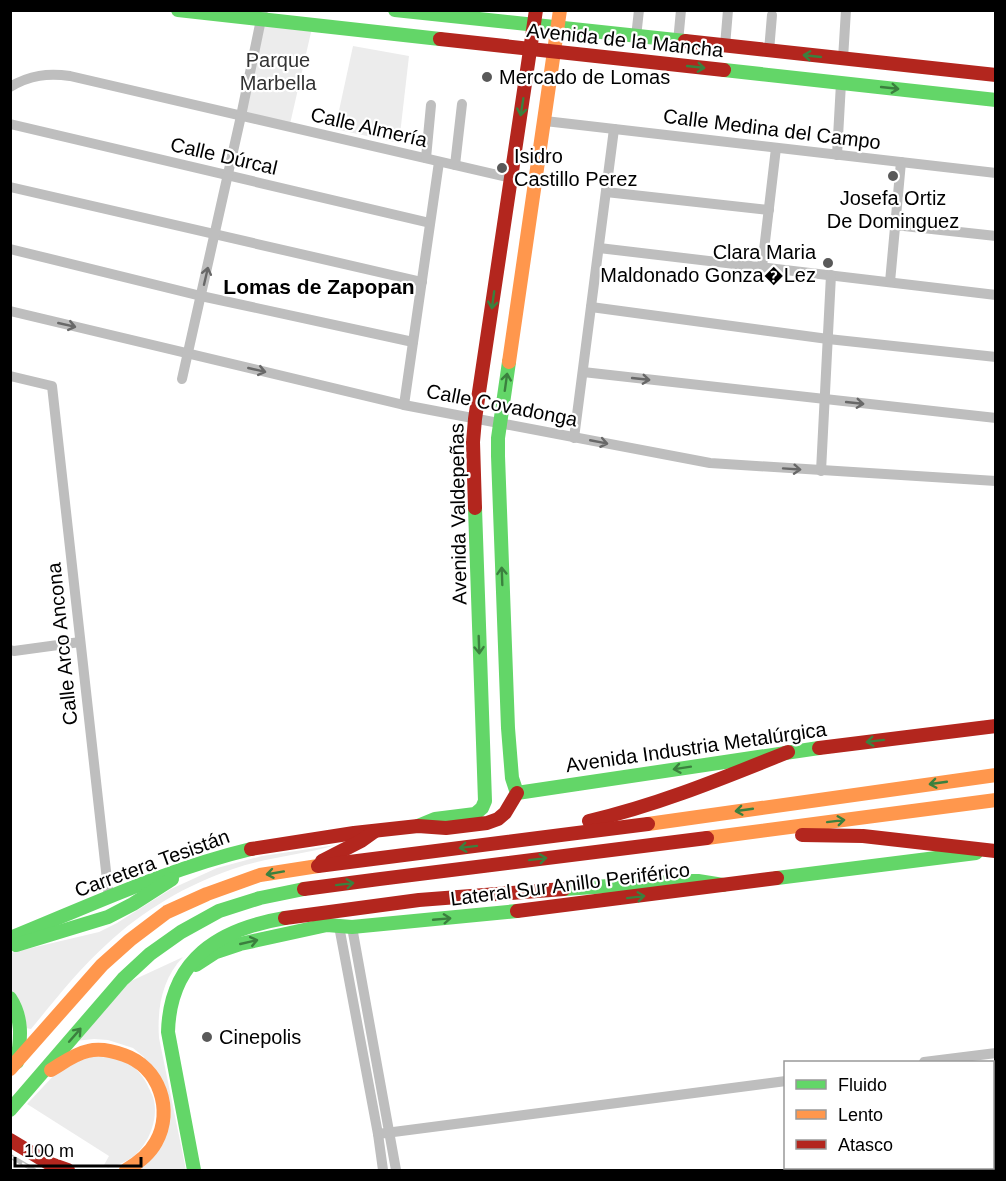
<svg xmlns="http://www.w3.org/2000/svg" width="1006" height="1181" font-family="Helvetica,sans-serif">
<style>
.green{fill:#ececec}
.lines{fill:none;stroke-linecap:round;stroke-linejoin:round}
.street{stroke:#bebebe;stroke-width:10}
.fast{stroke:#63d668;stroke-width:14}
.slow{stroke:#ff974d;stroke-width:14}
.jam{stroke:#b3261e;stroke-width:14}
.rail-casing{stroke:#bebebe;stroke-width:4.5}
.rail{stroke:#fff;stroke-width:2;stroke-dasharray:7;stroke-linecap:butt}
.oneway{stroke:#3b803e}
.oneway2{stroke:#686868}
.poi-dot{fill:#595959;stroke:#fff;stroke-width:2}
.labels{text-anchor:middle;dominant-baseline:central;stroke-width:4.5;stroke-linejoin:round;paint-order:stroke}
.street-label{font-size:20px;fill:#000;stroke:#fff}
.park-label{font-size:20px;fill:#333;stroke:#fff}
.poi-label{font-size:20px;fill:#000;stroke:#fff;text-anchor:start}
.neighbourhood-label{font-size:21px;font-weight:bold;fill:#000;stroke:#fff}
</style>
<rect width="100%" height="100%" fill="#fff"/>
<g class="green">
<polygon points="265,23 312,28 290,124 245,115"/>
<polygon points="353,46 409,56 399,143 335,129"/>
<path d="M336,845C302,855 267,857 233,869C188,884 142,911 107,944C79,969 55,1000 31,1029L26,1028L11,990L10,953L99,932L117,923L171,889L217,868L262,856Z"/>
<path d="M183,957C162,979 157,1008 159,1038L186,1170H137L166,1130L144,1057L133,1048L108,1040L94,1039L75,1041L131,981Z"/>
<path d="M82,1056C91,1057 118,1057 125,1060C132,1063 143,1076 147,1084C149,1089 153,1095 154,1101C158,1120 149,1143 134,1156C126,1162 117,1165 108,1168L104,1165L109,1156L27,1104L57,1072Z"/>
</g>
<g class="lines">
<g class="street">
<polyline points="636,37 639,10"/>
<polyline points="678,42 681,10"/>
<polyline points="725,46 728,10"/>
<polyline points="769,51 772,15"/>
<polyline points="843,59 846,10"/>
<path d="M10,87C30,75 48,73 70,76L511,178"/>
<polyline points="545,121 996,173"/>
<polyline points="10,124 430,223"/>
<polyline points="837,155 841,83"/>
<polyline points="426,158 431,105"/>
<polyline points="455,165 462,104"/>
<polyline points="10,187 422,282"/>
<polyline points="606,192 769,210"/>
<polyline points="895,225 996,236"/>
<polyline points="599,248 996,295"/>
<polyline points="10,249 201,296 413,342"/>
<polyline points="762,267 776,148"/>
<polyline points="890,282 901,162"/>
<polyline points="591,307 828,339 996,357"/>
<polyline points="10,311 404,405 710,463 996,481"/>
<polyline points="583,372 996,418"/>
<polyline points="10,376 52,386 109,898"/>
<polyline points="182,379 241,116 263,10"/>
<polyline points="404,405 439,162"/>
<polyline points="574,438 614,129"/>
<polyline points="821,471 831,275"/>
<polyline points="10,650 14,651 80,642"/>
<polyline points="339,926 378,1134 383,1170"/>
<polyline points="352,927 396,1170"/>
<polyline points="924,1062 996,1053"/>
<polyline points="378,1134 786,1081"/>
</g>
<g class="fast">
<polyline points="178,10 440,39"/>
<polyline points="395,10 685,41"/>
<polyline points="724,70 996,100"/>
<polyline points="509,362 498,438 498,456 508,728 512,778 517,793"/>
<polyline points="517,793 819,748"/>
<polyline points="418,826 435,819 475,814 482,808 485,801 475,508"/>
<polyline points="777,878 976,853"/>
<polyline points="564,889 684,881 698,881 723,885"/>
<path d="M10,938C89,906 167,869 251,849"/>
<polyline points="16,945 108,917 133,904 172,879"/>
<polyline points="196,965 216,952 240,944 327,925 352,927 517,911"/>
<path d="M10,998C23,1018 21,1039 17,1062"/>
<polyline points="10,1110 123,979 150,954 181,932 219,911 260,898 304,889"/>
<path d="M194,1170L168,1032C170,959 219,929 285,918"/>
</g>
<g class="slow">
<polyline points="509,362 560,10"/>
<polyline points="648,824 996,775"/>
<polyline points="707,838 996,800"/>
<polyline points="10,1069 102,965 130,940 167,912 207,894 260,875 318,866"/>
<path d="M51,1070C63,1063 74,1054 88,1051C100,1048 113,1051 124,1055C159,1067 174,1110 156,1142C149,1155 138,1163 126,1170"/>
</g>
<g class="jam">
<polyline points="440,39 724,70"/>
<polyline points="685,41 996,75"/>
<polyline points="475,508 473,442 475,419 536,10"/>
<polyline points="819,748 996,726"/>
<path d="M589,821C658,805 723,778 788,752"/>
<polyline points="802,835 863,836 995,851"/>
<polyline points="251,849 354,833 418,826 446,828 487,823 498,819 505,813 517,793"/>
<polyline points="322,861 361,841 375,831"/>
<polyline points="318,866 648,824"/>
<path d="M304,889C438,871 572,855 707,838"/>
<polyline points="517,911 777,878"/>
<polyline points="285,918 419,900 564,889"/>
<polyline points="10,1140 60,1170"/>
<polyline points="51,1164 68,1170"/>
</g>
<defs>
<polyline id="rail" points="10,1156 34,1170"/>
</defs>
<use href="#rail" class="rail-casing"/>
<use href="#rail" class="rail"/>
</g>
<defs><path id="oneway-shaft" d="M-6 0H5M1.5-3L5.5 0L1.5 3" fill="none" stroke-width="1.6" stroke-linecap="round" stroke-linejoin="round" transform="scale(1.5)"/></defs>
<g class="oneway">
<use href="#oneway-shaft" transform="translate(812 56) rotate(-174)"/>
<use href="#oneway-shaft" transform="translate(696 67) rotate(6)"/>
<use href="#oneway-shaft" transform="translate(890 88) rotate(6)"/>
<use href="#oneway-shaft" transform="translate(522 107) rotate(99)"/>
<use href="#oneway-shaft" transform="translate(493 300) rotate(98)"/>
<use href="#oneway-shaft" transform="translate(506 382) rotate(-82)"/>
<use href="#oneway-shaft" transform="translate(502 576) rotate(-92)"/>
<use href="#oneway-shaft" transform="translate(479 645) rotate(88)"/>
<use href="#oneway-shaft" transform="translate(875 741) rotate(173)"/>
<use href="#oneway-shaft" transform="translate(682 768) rotate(171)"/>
<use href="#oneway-shaft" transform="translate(938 783) rotate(172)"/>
<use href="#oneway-shaft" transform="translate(744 810) rotate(172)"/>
<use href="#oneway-shaft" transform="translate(836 821) rotate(-7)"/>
<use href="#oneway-shaft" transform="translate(468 847) rotate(173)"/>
<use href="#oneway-shaft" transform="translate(538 859) rotate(-7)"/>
<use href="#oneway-shaft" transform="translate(275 873) rotate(170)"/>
<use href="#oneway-shaft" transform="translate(345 884) rotate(-7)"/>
<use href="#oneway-shaft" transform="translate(636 897) rotate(-7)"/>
<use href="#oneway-shaft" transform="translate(442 919) rotate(-5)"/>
<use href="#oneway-shaft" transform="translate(249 942) rotate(-13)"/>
<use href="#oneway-shaft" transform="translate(75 1035) rotate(-49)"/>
</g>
<g class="oneway2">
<use href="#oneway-shaft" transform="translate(206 276) rotate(-77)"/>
<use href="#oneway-shaft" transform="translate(67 325) rotate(13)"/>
<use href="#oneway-shaft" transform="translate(257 370) rotate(13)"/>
<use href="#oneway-shaft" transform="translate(641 379) rotate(6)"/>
<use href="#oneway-shaft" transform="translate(855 403) rotate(6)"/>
<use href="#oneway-shaft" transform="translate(599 442) rotate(11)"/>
<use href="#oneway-shaft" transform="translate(792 469) rotate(4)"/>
</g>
<g class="poi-dot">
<circle cx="487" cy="77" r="6"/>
<circle cx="502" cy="168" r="6"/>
<circle cx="893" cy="176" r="6"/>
<circle cx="828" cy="263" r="6"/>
<circle cx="207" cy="1037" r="6"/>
</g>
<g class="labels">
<g class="street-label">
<text transform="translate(625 40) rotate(6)">Avenida de la Mancha</text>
<text transform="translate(369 127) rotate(13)">Calle Almería</text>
<text transform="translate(772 129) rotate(7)">Calle Medina del Campo</text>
<text transform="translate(224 156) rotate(13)">Calle Dúrcal</text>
<text transform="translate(502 405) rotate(11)">Calle Covadonga</text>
<text transform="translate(458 514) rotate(-91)">Avenida Valdepeñas</text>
<text transform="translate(62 644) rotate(-96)">Calle Arco Ancona</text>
<text transform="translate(696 747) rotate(-8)">Avenida Industria Metalúrgica</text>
<text transform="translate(152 863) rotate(-20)">Carretera Tesistán</text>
<text transform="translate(570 884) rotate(-7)">Lateral Sur Anillo Periférico</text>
</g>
<g class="park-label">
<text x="278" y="60">Parque<tspan x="278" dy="23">Marbella</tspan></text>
</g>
<g class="poi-label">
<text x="499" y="77">Mercado de Lomas</text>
<text x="514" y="156">Isidro<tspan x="514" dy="23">Castillo Perez</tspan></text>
<text x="893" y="198" text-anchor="middle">Josefa Ortiz<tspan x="893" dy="23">De Dominguez</tspan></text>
<text x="816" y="252" text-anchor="end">Clara Maria<tspan x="816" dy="23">Maldonado Gonza�Lez</tspan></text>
<text x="219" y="1037">Cinepolis</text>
</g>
<g class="neighbourhood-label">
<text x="319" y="286">Lomas de Zapopan</text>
</g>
</g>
<rect width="1006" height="1181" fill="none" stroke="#000000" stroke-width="24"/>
<rect x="784" y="1061" width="210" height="108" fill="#ffffff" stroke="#999999" stroke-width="1.5"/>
<rect x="796" y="1080" width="30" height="9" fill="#63d668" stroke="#999999" stroke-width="1.5"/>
<text x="838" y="1091" font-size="18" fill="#000000">Fluido</text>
<rect x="796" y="1110" width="30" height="9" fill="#ff974d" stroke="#999999" stroke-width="1.5"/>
<text x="838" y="1121" font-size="18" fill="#000000">Lento</text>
<rect x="796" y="1140" width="30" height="9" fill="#b3261e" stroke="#999999" stroke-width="1.5"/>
<text x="838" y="1151" font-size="18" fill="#000000">Atasco</text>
<path d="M15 1157v9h126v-9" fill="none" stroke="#000000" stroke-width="3"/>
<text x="24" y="1157" font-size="18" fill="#000000" stroke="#ffffff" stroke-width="4.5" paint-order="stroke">100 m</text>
</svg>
